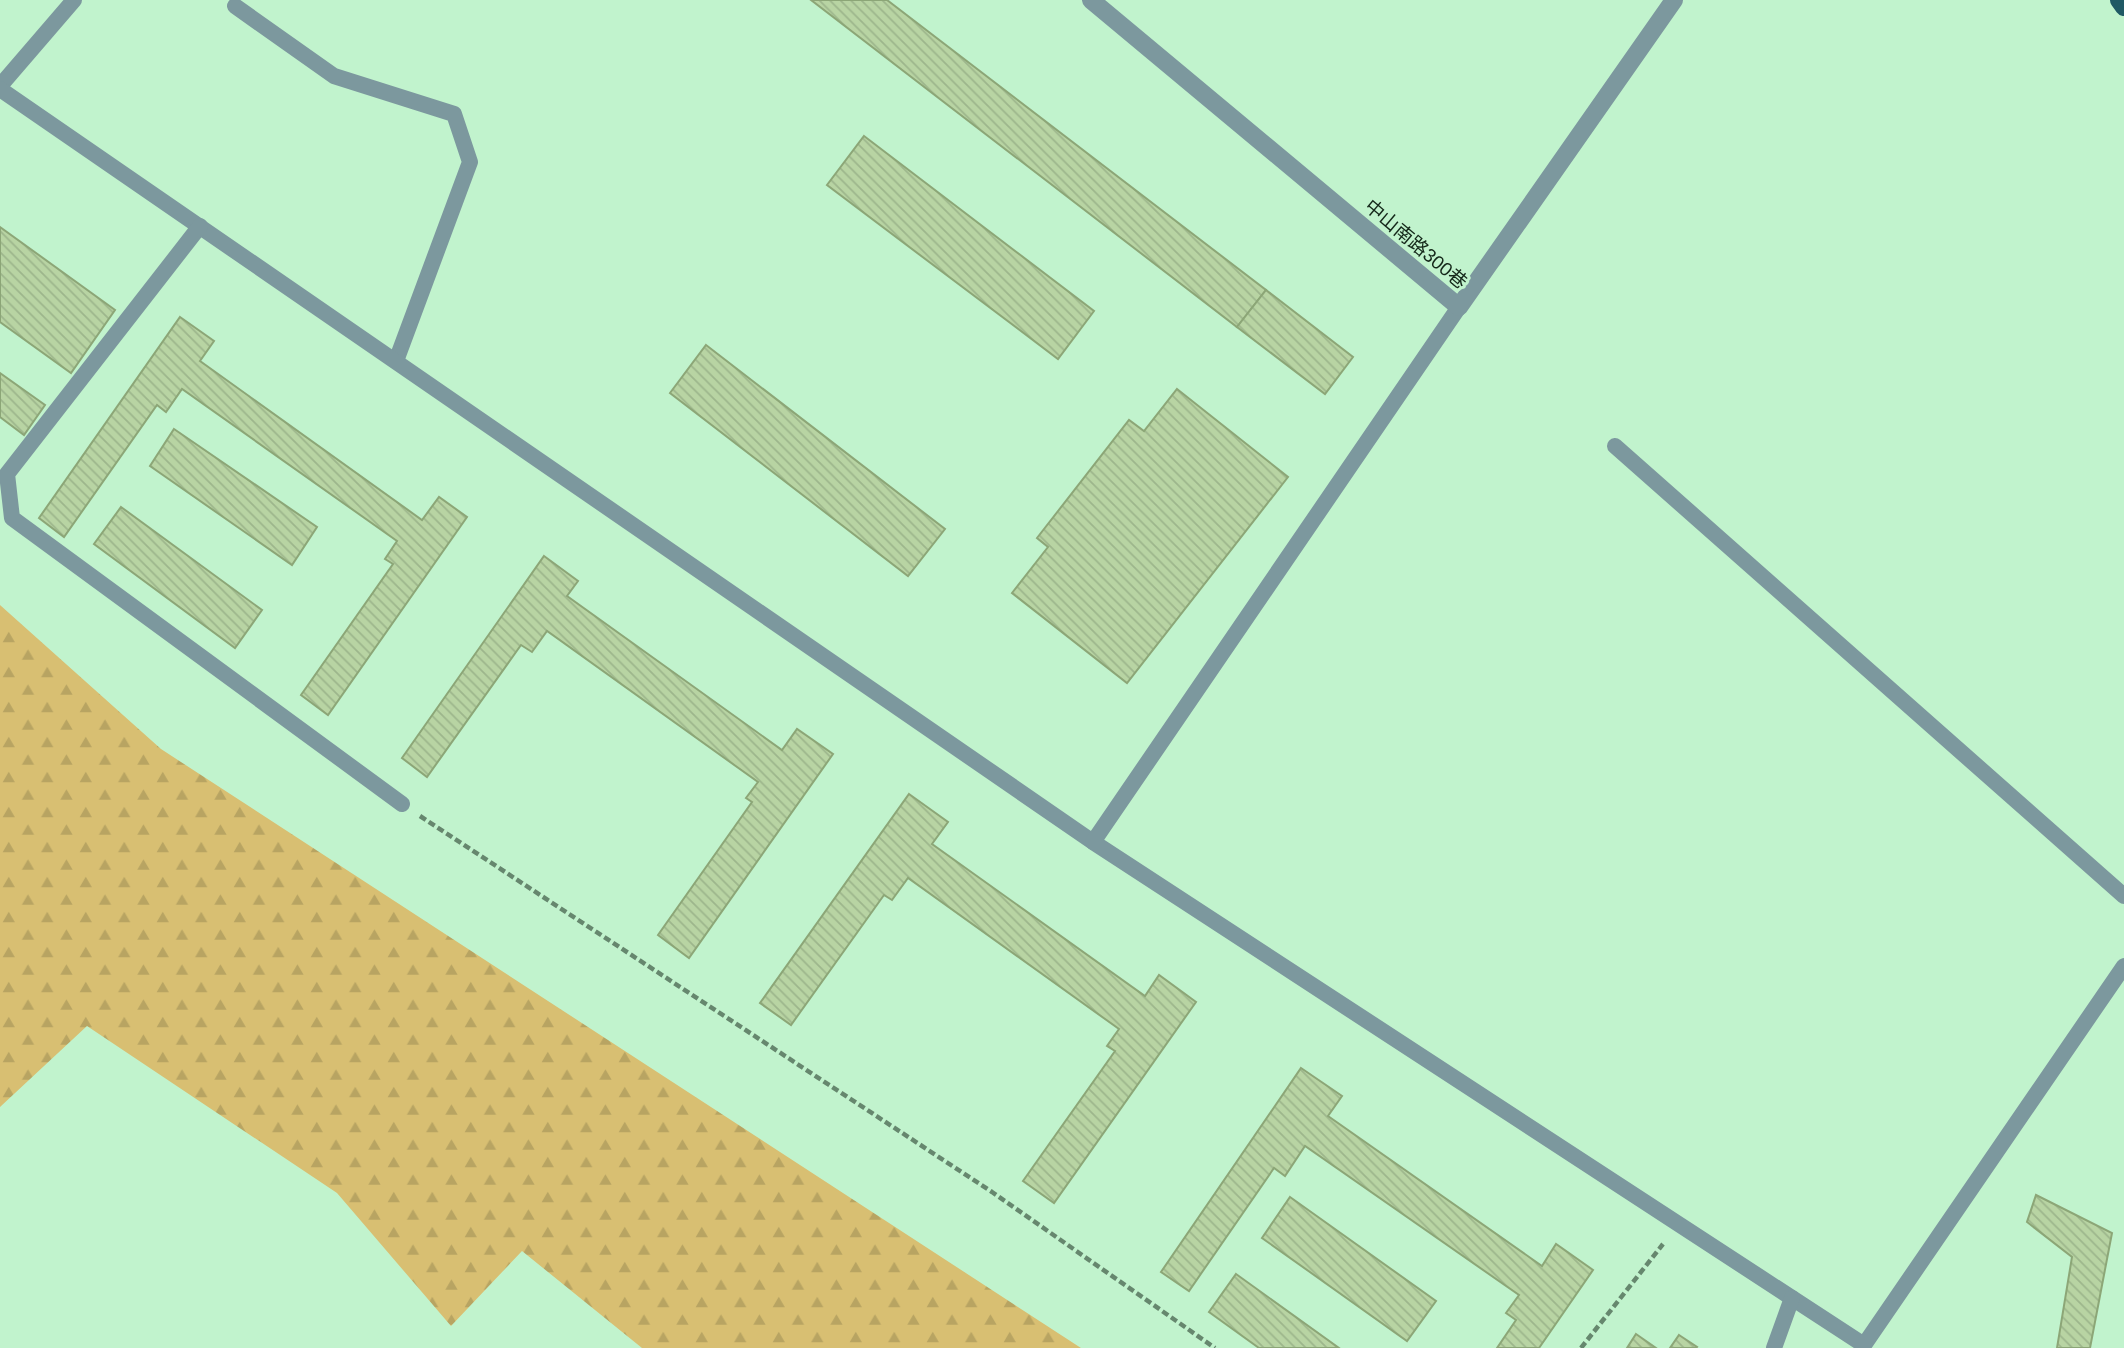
<svg xmlns="http://www.w3.org/2000/svg" width="2124" height="1348" font-family="Helvetica,'Noto Sans TC',sans-serif">
<style>
.forest{fill:url(#forest-firs)}
.building{fill:url(#building-back-hatch);stroke:#8ca677;stroke-width:2}
.lines{fill:none;stroke-linecap:round;stroke-linejoin:round}
.path{stroke:#66876e;stroke-width:4.5;stroke-dasharray:7 3.5;stroke-linecap:butt}
.service{stroke:#7c989e;stroke-width:16}
.minor{stroke:#7c989e;stroke-width:18}
.primary{stroke:#1f5964;stroke-width:18}
.labels{text-anchor:middle;dominant-baseline:central;stroke-width:6;stroke-linejoin:round;paint-order:stroke}
.street-label{font-size:19px;fill:#142719;stroke:#c1f3cd}
</style>
<defs>
<pattern id="forest-firs" width="22" height="20" patternUnits="userSpaceOnUse" patternTransform="scale(1.75)"><rect width="22" height="20" fill="#d8bf72"/><path d="M5 1l3.5 6h-7zM16 11l3.5 6h-7z" fill="#b8a462"/></pattern>
<pattern id="building-back-hatch" width="6" height="6" patternUnits="userSpaceOnUse" patternTransform="scale(1.75)"><rect width="6" height="6" fill="#b8d4a3"/><path d="M-1 5l2 2M0 0l6 6M5-1l2 2" fill="none" stroke="#9db68c"/></pattern>
</defs>
<rect width="100%" height="100%" fill="#c1f3cd"/>
<polygon class="forest" points="0,605 161,749 1081,1348 642,1348 522,1251 451,1326 337,1193 87,1026 0,1107"/>
<g class="building">
<polygon points="811,0 887,0 1266,290 1237,327"/>
<polygon points="864,136 1094,311 1058,359 827,185"/>
<polygon points="0,227 115,310 71,373 0,322"/>
<polygon points="1266,290 1353,357 1325,394 1237,327"/>
<polygon points="180,317 214,341 200,361 422,520 439,497 467,517 328,715 301,695 393,564 385,559 397,541 182,389 166,412 157,405 64,537 39,518"/>
<polygon points="706,345 945,529 908,576 670,393"/>
<polygon points="0,373 45,405 24,435 0,417"/>
<polygon points="1177,389 1288,477 1127,683 1012,593 1048,547 1037,538 1129,420 1144,431"/>
<polygon points="174,429 317,527 292,565 150,466"/>
<polygon points="121,507 262,610 235,648 94,544"/>
<polygon points="544,556 578,581 567,596 782,750 797,729 833,754 689,958 658,935 752,802 746,798 758,782 547,631 532,652 521,645 427,777 402,758"/>
<polygon points="909,794 948,822 932,844 1145,996 1159,975 1196,1002 1054,1203 1023,1181 1115,1051 1107,1046 1119,1029 908,878 892,900 884,895 791,1025 760,1003"/>
<polygon points="1301,1068 1342,1096 1328,1116 1542,1266 1556,1244 1593,1270 1539,1348 1497,1348 1516,1320 1506,1313 1519,1295 1305,1146 1285,1176 1274,1168 1189,1291 1161,1272"/>
<polygon points="2036,1195 2112,1233 2090,1348 2057,1348 2072,1257 2027,1222"/>
<polygon points="1290,1197 1436,1301 1407,1341 1262,1238"/>
<polygon points="1236,1274 1339,1348 1259,1348 1209,1312"/>
<polygon points="1636,1334 1656,1348 1627,1348"/>
<polygon points="1679,1335 1697,1347 1696,1348 1670,1348"/>
</g>
<g class="lines">
<g class="path">
<polyline points="420,816 992,1192 1215,1348"/>
<polyline points="1581,1348 1663,1244"/>
</g>
<g class="service">
<polyline points="235,6 334,76 454,114 470,162 396,361"/>
<polyline points="0,86 74,0"/>
<polyline points="0,89 1093,842"/>
<polyline points="200,226 7,474 12,518 402,804"/>
<polyline points="1459,307 1093,842 1864,1345 2124,966"/>
<polyline points="1615,446 2124,896"/>
<polyline points="1774,1348 1792,1298"/>
</g>
<polyline class="minor" points="1091,0 1459,307 1674,0"/>
<polyline class="primary" points="2119,0 2124,7"/>
</g>
<g class="labels">
<g class="street-label">
<text transform="translate(1416 244) rotate(40)">中山南路300巷</text>
</g>
</g>
</svg>
